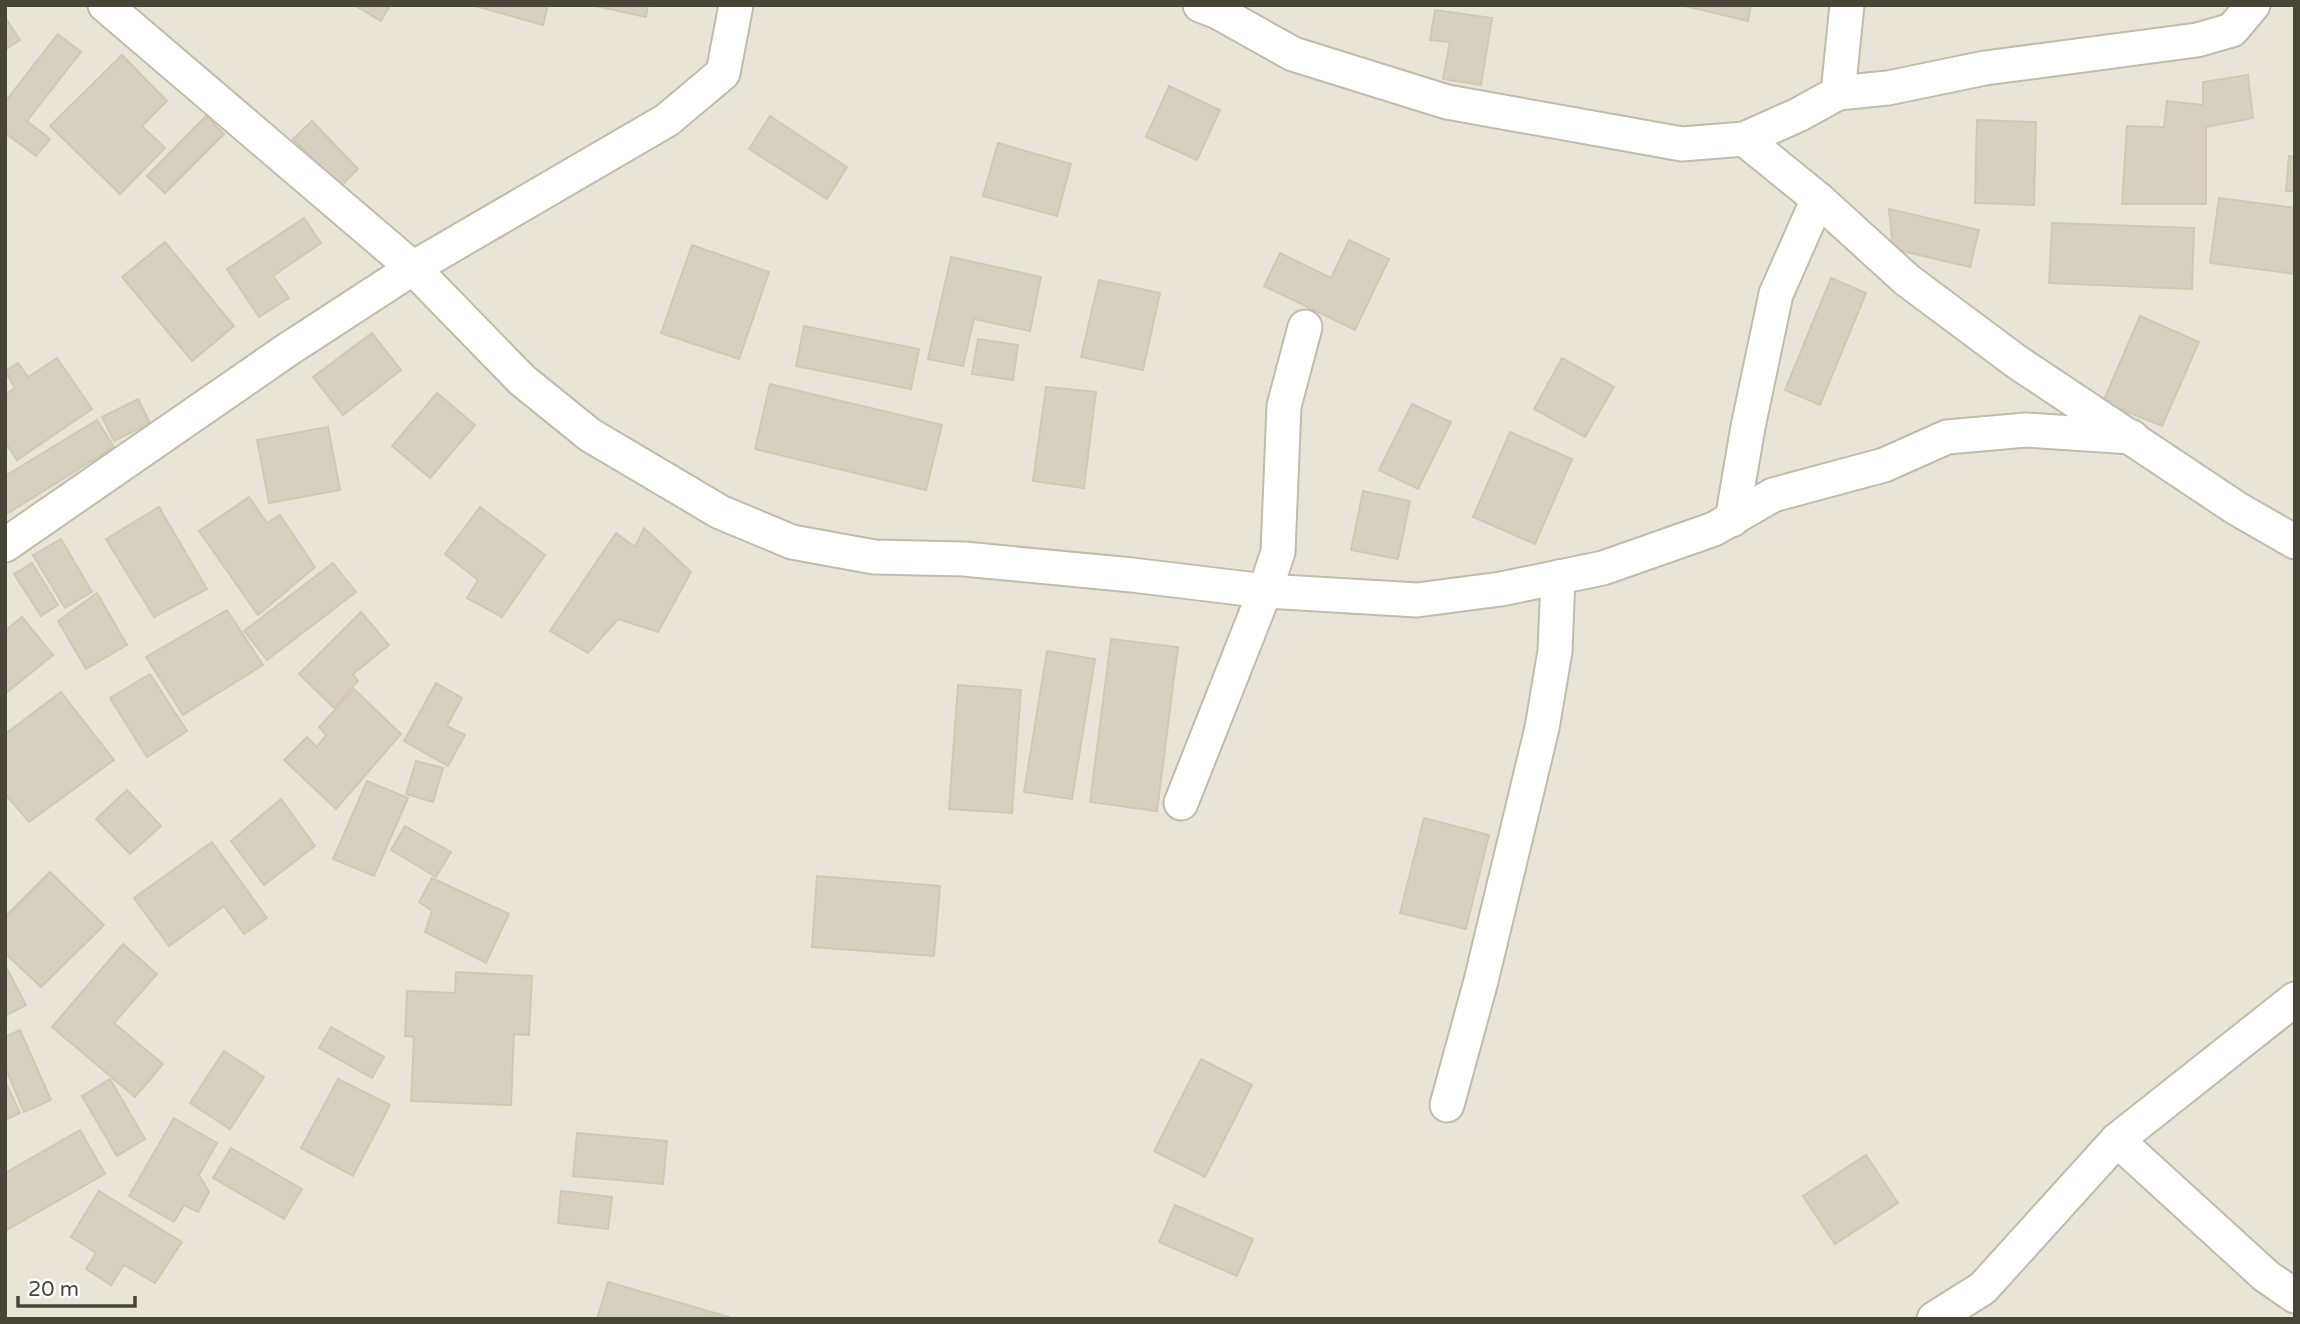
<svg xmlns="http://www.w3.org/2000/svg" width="2300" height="1324" font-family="'Varela Round',sans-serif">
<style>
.residential{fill:#e8e5d8}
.building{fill:#d5d0bf;stroke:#cfc9b3;stroke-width:2}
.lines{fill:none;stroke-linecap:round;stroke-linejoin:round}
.minor-casing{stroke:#bfbcac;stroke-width:37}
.minor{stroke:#fff;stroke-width:33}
</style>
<rect width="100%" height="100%" fill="#f4f3ea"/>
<rect class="residential" x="5" y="5" width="2290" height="1314"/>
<g class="building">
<polygon points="354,5 390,5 381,21"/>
<polygon points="472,5 548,5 543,25"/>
<polygon points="591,5 648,5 646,17"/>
<polygon points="1681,5 1751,5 1748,21"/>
<polygon points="1435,10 1492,18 1481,85 1443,79 1450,42 1430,40"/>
<polygon points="5,17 20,40 5,50"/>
<polygon points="58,34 81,52 27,121 50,139 36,156 5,133 5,102"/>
<polygon points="122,55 167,101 142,126 165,148 120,194 50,126"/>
<polygon points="2248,75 2253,118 2206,127 2206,204 2122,204 2127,126 2164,127 2167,101 2203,105 2203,82"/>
<polygon points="1169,86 1220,110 1197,160 1146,137"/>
<polygon points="206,116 224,134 165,193 147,176"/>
<polygon points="770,116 847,167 827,199 749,149"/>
<polygon points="1977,120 2036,122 2034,205 1975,203"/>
<polygon points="312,121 358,169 340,187 293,139"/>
<polygon points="998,143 1071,164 1057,216 983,196"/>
<polygon points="2289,156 2295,157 2295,191 2286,191"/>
<polygon points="2219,198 2295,208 2295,274 2210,263"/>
<polygon points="1889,209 1979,230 1970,267 1893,249"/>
<polygon points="304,218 321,243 273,276 289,298 259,317 227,269"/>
<polygon points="2052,223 2194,228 2192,289 2049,283"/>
<polygon points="1349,240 1389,259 1355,330 1264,286 1280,253 1331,278"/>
<polygon points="165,242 234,326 192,361 122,277"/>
<polygon points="692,245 769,272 739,359 661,333"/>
<polygon points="951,257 1041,277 1030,331 974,319 963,366 928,359"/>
<polygon points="1831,278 1866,293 1820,405 1785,390"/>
<polygon points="1099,280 1160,293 1143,370 1081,357"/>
<polygon points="2140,316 2199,342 2162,426 2103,402"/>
<polygon points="804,326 919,349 911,389 796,366"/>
<polygon points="372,333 401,370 343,415 313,377"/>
<polygon points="978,339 1018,345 1013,380 972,374"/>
<polygon points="57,358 92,409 17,460 5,442 5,395 15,388 5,371 18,363 28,377"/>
<polygon points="1562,358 1614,387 1585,437 1534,409"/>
<polygon points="770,384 942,425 926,490 755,449"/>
<polygon points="1046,387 1096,392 1084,488 1033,481"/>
<polygon points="437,393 475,425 430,478 392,446"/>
<polygon points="138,399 150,423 114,441 102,417"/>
<polygon points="1412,404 1451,422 1418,489 1379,470"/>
<polygon points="97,420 114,447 5,515 5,476"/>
<polygon points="328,427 340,490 269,503 257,440"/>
<polygon points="1510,432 1572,459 1535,544 1473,517"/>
<polygon points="1363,491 1410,501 1398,559 1351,550"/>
<polygon points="249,497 267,523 280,515 315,567 258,615 199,531"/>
<polygon points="159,507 207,589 154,617 106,539"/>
<polygon points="480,507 545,555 502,617 467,598 478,580 445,554"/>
<polygon points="644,528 691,572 658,632 618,619 588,653 550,631 616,533 635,547"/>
<polygon points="61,539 92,592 65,608 33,555"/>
<polygon points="32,563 58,605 41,616 14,574"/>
<polygon points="333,563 356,592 267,660 244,631"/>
<polygon points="97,593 127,645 86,669 58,621"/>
<polygon points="227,610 263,665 183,715 146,657"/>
<polygon points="361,612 389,645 353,674 358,681 334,708 299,674"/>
<polygon points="22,617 53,655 5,694 5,631"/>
<polygon points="1111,639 1178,647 1157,811 1090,802"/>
<polygon points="1047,651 1095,659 1072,799 1024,792"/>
<polygon points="150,674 187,731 147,757 110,698"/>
<polygon points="436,683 462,698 447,726 465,735 448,766 404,741"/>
<polygon points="958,685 1021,690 1012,813 949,809"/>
<polygon points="354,689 401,734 336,809 284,760 307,737 317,747 326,735 319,727"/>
<polygon points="61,692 114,760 29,822 5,794 5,734"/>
<polygon points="416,761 443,768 433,802 406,794"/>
<polygon points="367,781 408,798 374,876 333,859"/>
<polygon points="127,790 161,826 130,854 96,819"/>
<polygon points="281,799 315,846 264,885 231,841"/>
<polygon points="1424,818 1489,835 1466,929 1400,913"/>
<polygon points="405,826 451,852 436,877 391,850"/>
<polygon points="212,842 267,918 244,934 224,906 169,946 134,898"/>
<polygon points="50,872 104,925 41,987 5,953 5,917"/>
<polygon points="817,876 940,886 934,956 812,947"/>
<polygon points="432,878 509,914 486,963 425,932 432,911 419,902"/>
<polygon points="123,944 157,974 114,1023 163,1064 135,1097 52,1027"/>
<polygon points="5,965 26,1005 5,1016"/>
<polygon points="456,972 532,976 529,1035 514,1034 511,1105 411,1101 414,1037 405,1036 407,991 455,993"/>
<polygon points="331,1027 384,1057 372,1078 319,1048"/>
<polygon points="20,1030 51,1100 24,1112 5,1067 5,1037"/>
<polygon points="224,1051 264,1077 230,1129 190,1103"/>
<polygon points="1201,1059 1252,1085 1205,1177 1154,1151"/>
<polygon points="110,1079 145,1139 117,1156 82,1096"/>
<polygon points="338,1079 390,1105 353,1176 301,1148"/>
<polygon points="5,1081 20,1113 5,1120"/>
<polygon points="174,1118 217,1143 199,1175 209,1192 198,1212 184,1205 174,1222 129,1196"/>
<polygon points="80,1130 105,1174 5,1231 5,1173"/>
<polygon points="577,1133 667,1141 663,1184 573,1176"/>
<polygon points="231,1148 302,1189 284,1219 213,1178"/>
<polygon points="1866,1155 1898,1203 1835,1244 1803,1196"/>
<polygon points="99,1191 182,1242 155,1283 124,1265 111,1285 86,1269 96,1253 71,1237"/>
<polygon points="561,1191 612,1197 608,1229 558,1223"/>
<polygon points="1175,1205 1253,1239 1237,1276 1159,1242"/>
<polygon points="608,1282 729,1317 729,1319 597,1319"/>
</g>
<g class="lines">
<defs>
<g id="minor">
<polyline points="105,5 413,268 522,380 590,435 720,512 792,542 874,557 964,559 1132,575 1265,591 1417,600 1501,589 1603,568 1714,529 1773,495 1884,465 1947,437 2026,430 2132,437"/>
<polyline points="1200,5 1218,12 1293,54 1447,102 1682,144 1744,139 1798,115 1838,93 1888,88 1985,68 2197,40 2232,30 2253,5"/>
<polyline points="1838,93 1847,5"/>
<polyline points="1744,139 1818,199 1907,280 2017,362 2236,508 2295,542"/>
<polyline points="1732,520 1748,427 1776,294 1818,199"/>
<polyline points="5,545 287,350 413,268 667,120 723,73 736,5"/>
<polyline points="1181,803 1265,591 1278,552 1284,406 1305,327"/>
<polyline points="1447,1105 1481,981 1542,728 1555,651 1558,577"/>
<polyline points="2117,1140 2266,1276 2295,1296"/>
<polyline points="1934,1319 1983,1288 2117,1140 2295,999"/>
</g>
</defs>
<use href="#minor" class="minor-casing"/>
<use href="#minor" class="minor"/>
</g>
<rect width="2300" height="1324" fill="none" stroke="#474438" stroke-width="14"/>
<path d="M18 1296v10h117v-10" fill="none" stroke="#474438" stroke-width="3.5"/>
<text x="28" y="1296" font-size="21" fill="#474438" stroke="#ffffff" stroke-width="5" paint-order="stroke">20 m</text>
</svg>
